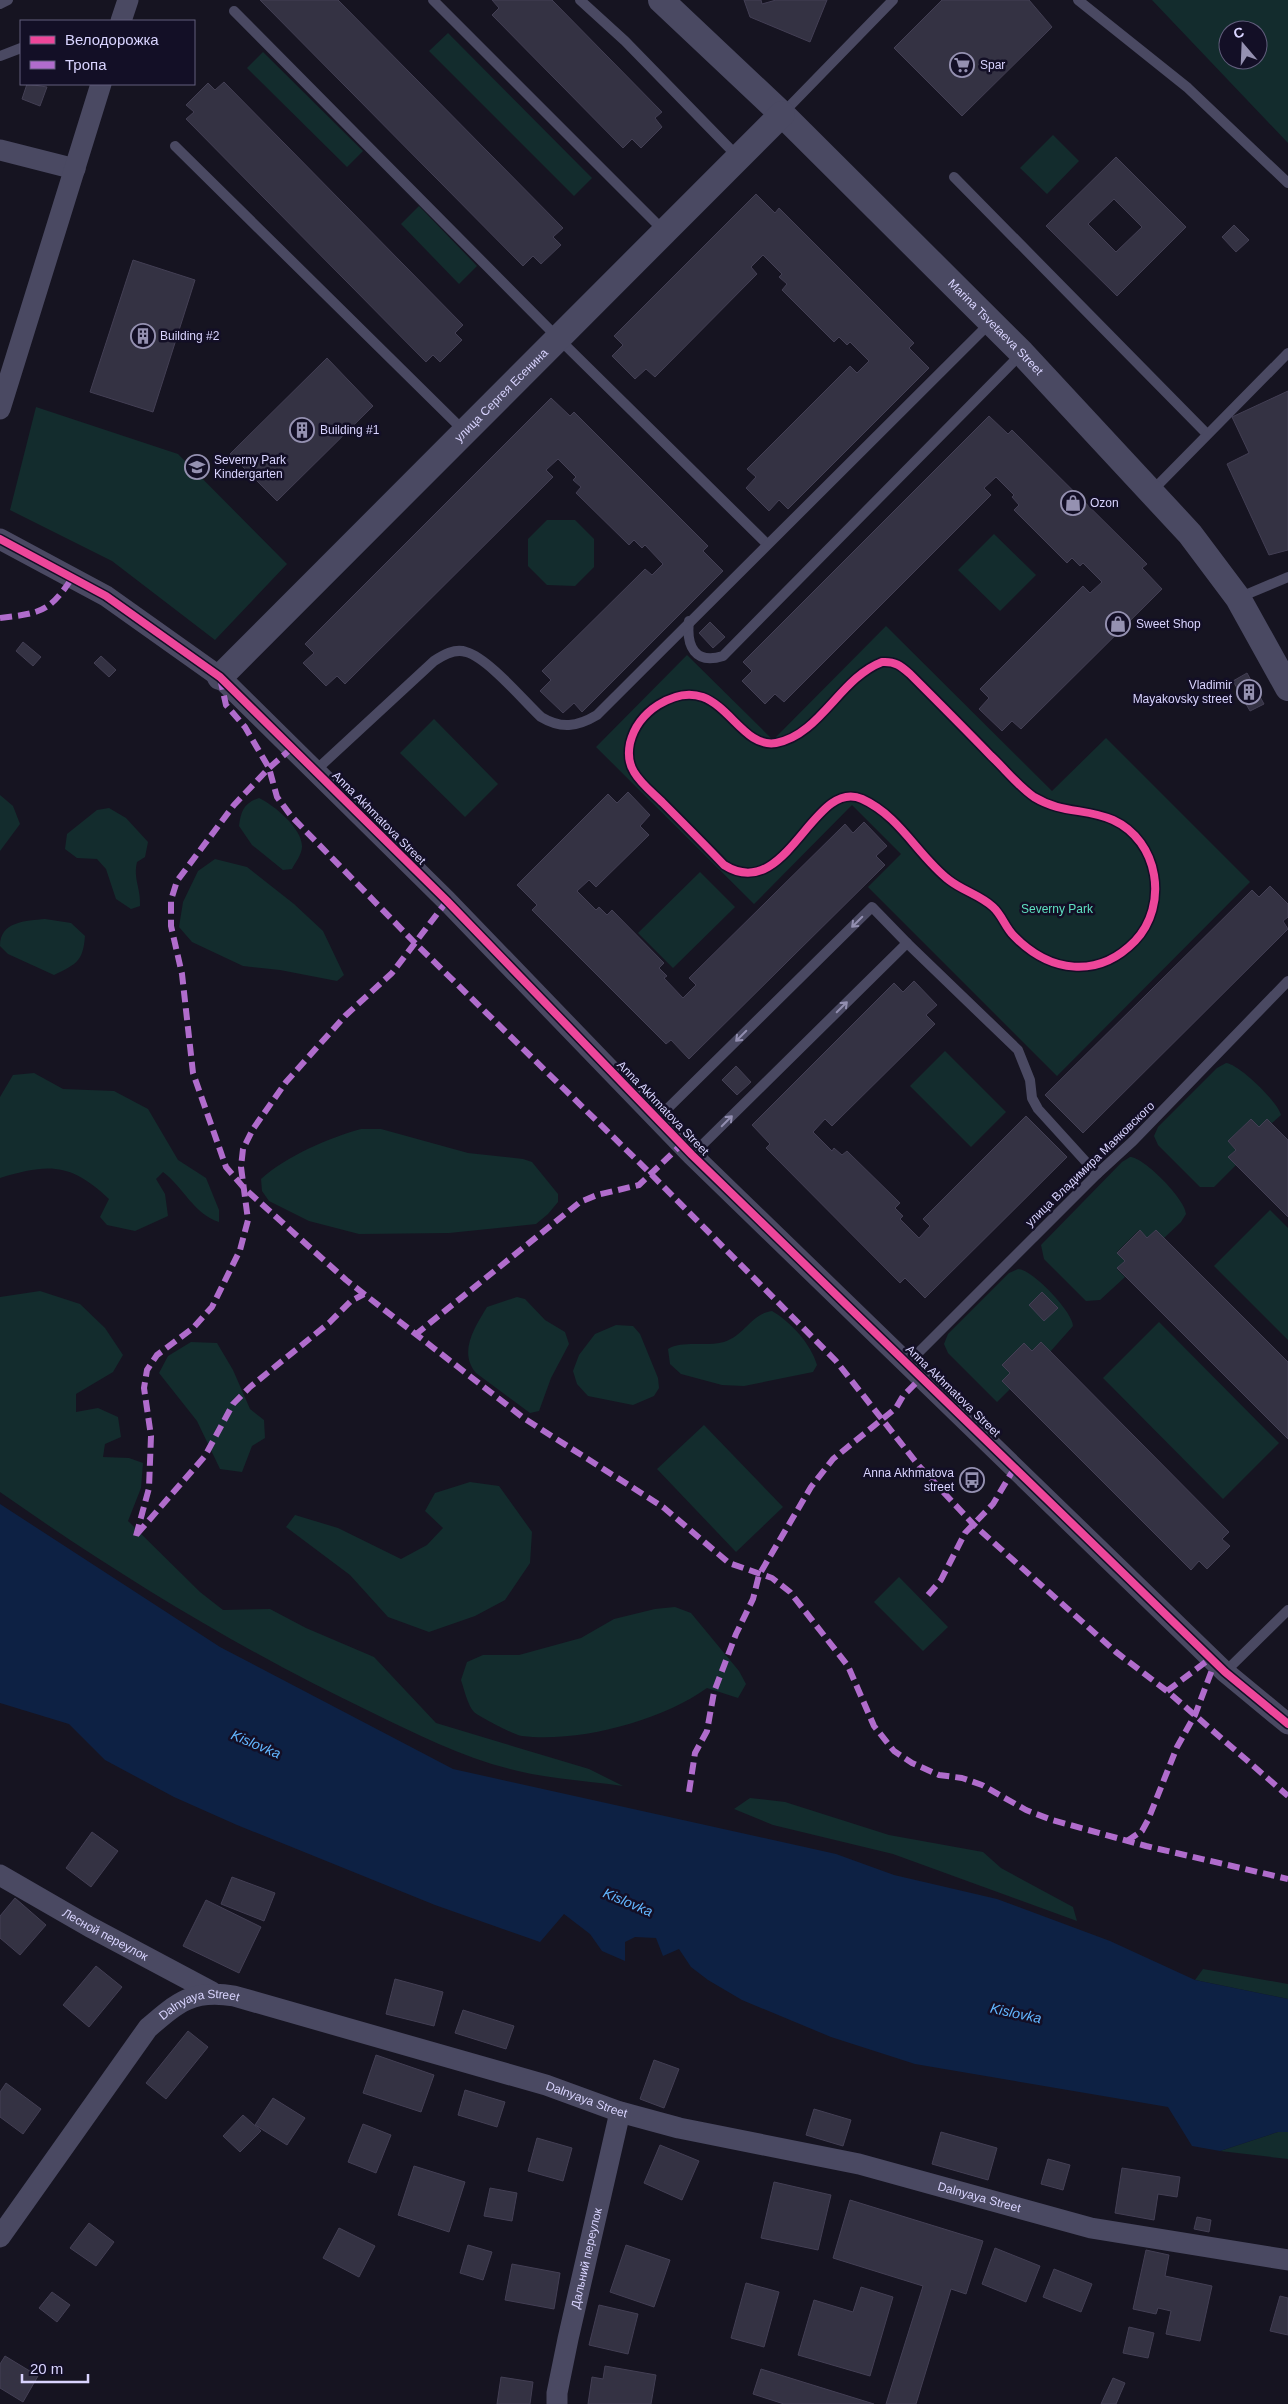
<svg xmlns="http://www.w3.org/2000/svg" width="1288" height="2404" font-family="Helvetica,sans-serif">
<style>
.green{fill:#132c2d;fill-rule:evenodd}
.water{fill:#0d2144}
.building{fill:#343243;stroke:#433f54;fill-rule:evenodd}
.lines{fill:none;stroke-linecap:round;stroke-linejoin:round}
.service{stroke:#4a4962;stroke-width:10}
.minor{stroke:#4a4962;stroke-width:21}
.tertiary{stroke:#4a4962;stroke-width:26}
.quiet{stroke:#b06ccc;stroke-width:6;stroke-dasharray:12 6;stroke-linecap:butt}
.cycleway-casing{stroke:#130f26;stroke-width:11}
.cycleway{stroke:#ed469a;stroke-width:8}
.oneway{stroke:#928eb0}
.labels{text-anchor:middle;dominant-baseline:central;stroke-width:5;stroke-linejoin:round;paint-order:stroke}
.poi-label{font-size:12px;fill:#d9d4ff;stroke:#130f26;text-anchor:start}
.street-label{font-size:12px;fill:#d9d4ff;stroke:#130f26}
.park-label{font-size:12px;fill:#5fe0c0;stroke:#130f26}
.water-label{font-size:14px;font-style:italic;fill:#62b6ff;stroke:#130f26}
</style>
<rect width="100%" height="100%" fill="#161421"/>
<g class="green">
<path d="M1152,0H1288V143ZM1228,30H1258V60H1228Z"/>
<polygon points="448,33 592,178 574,196 429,51"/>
<polygon points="263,52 363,151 347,167 247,68"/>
<polygon points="1053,135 1079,161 1047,194 1020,168"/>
<polygon points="419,206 477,266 459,284 401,224"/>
<polygon points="36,407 178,454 287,564 215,640 112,561 10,510"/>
<polygon points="547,520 575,520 594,539 594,567 575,586 547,585 528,566 528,539"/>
<polygon points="994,534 1036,575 1000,611 958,570"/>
<polygon points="886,626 1052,791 1106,738 1250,882 1057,1076 868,887 901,854 852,805 754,904 596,747 687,655 773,740"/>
<polygon points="434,719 498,784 465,817 400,753"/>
<polygon points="0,795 13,806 20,824 0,851"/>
<path d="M259,798C274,805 303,829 302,847C302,854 295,863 292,869L283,870L252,845L239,826C241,811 244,803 259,798Z"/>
<path d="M109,808L126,818L148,842L145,857L137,862C133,879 141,888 140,906L131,909L116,899L106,869L97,859L77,858L65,849L67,834L97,810Z"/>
<polygon points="215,859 247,867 294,904 323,931 344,975 337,981 280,970 243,966 192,942 179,927 183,902 198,871"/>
<polygon points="700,872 735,907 673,968 638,933"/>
<path d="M45,919L71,923L85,936C83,961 77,964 54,975L8,954L0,946C0,921 26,921 45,919Z"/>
<polygon points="945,1051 1006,1112 971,1147 910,1086"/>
<path d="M1226,1063C1239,1064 1278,1102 1281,1115L1272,1123L1267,1119L1259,1127L1251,1119L1228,1141L1236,1150L1228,1157L1236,1165L1214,1187H1200L1158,1145L1154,1136L1158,1127L1217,1068Z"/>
<path d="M34,1073L63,1089L114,1091L148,1109L178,1160L206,1178L219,1210V1222C193,1213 184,1188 163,1172L156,1179L165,1194L168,1216L135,1231L107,1225L100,1217L109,1199C71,1163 49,1163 0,1178V1097L13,1075Z"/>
<path d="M361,1129H381L468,1153L523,1159L532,1162L558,1194V1202L548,1214L536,1224L449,1233L359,1234L309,1221L269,1201L262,1191L261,1179C287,1156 328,1138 361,1129Z"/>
<path d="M1130,1157C1144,1157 1186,1200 1186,1214L1181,1222L1164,1238L1156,1230L1147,1238L1139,1230L1117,1252L1125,1261L1117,1269L1125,1277L1100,1300L1086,1301L1044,1259L1041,1245L1122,1162Z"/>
<polygon points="1270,1210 1288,1228 1288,1340 1214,1266"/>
<path d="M1018,1269C1032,1269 1073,1312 1073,1326L1050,1352L1041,1343L1032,1351L1024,1343L1002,1365L1010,1373L1002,1381L1010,1389L997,1402L948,1353L944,1344L948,1334L1009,1273Z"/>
<path d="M40,1291L80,1304L105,1328L123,1355L113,1372L76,1394V1412L98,1408L118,1417L121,1437L105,1444L103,1457L129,1458L143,1463L141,1488L128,1521L200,1592L223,1610L270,1609L306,1628L374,1657L436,1723L589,1769L623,1786C588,1781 552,1779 518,1771C466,1759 418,1735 371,1712C241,1650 118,1575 0,1492V1297Z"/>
<path d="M517,1297L525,1299L545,1320L565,1332L569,1344L551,1378L539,1411L530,1413L476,1373C458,1352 475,1327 487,1307Z"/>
<path d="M772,1311C791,1322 811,1344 817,1365L813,1372L744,1386L722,1385L681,1374L670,1364L668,1349C682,1340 706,1347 724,1342C745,1335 751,1314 772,1311Z"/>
<polygon points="1159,1322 1279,1443 1223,1499 1103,1378"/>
<polygon points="616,1325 633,1326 640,1334 658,1378 659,1388 654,1396 633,1405 588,1396 577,1384 573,1371 579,1355 595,1334"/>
<polygon points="191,1342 217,1343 233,1370 250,1409 264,1420 265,1438 252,1446 242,1472 220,1469 197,1421 159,1373 168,1356"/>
<polygon points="704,1425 783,1507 736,1552 657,1469"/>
<polygon points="470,1482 499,1486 532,1532 530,1563 505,1600 475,1616 429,1632 388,1617 350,1575 286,1527 295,1515 338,1528 401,1559 427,1545 443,1528 425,1511 435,1493"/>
<polygon points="899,1577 948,1627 923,1651 874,1602"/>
<path d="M675,1607L691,1613L739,1671L746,1684L738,1698L707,1688C661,1721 578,1743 522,1736C514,1735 480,1717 474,1712C468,1706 464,1689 461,1680L467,1662L483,1655H519L581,1638L614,1619L655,1609Z"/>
<polygon points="750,1798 785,1802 889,1835 983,1852 1001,1868 1073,1907 1077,1921 893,1854 773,1825 734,1809"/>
<polygon points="1203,1969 1288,1984 1288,1999 1195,1980"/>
<polygon points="1278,2132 1288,2132 1288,2159 1220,2151"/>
</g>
<polygon class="water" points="0,1504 220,1647 453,1769 836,1854 894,1875 997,1899 1110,1941 1195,1980 1288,1999 1288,2132 1278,2132 1220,2151 1192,2146 1168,2107 915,2064 831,2037 742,2000 708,1980 691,1967 679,1949 663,1956 656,1938 635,1937 625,1942 625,1961 602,1951 590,1934 564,1914 540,1942 435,1905 237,1825 174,1797 105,1760 69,1724 0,1703"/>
<g class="building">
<polygon points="260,0 338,0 563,228 553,237 561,245 541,264 533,256 523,266"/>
<polygon points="552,0 662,112 655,118 662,127 641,148 632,139 623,148 492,15 499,8 492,0"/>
<polygon points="744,0 761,0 762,4 776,0 827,0 810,42 750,17"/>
<polygon points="942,0 1029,0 1052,27 962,116 894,48"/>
<polygon points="224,82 463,325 455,333 462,340 440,362 433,355 426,362 186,119 194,112 186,105 208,83 215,90"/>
<polygon points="27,84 47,87 40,106 22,99"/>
<path d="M1116,157L1186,227L1117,296L1046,226ZM1114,199L1142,227L1116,252L1088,224Z"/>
<polygon points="756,194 775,213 779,208 914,343 909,348 929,368 788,509 779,500 769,511 746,488 756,477 747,469 850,366 857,373 869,361 850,342 847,345 839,337 834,342 782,290 787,284 779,277 782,274 763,255 751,267 757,274 655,377 646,369 635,379 612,356 623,345 614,336"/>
<polygon points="1234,225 1249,240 1236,252 1222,237"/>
<polygon points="133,260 195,280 153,412 90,392"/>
<polygon points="327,358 373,406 277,501 230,454"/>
<polygon points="1288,391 1288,550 1269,555 1227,464 1249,453 1232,417"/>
<polygon points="551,398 570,416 574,412 708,546 703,551 723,571 582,712 574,703 563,713 540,691 551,680 542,671 645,569 652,575 663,564 645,545 642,548 634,540 629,545 576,493 581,487 573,480 576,477 558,459 546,470 553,477 345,684 337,676 326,686 303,663 314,653 305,644"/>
<polygon points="989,416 1008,434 1012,430 1147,564 1142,568 1162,589 1021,729 1012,721 1002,731 979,709 989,698 980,689 1083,586 1090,593 1102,582 1083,563 1080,566 1072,558 1067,563 1014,510 1019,505 1012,497 1014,495 996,477 984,488 991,495 784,702 775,694 765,704 742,681 752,671 743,662"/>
<polygon points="710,622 725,637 713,648 699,633"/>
<polygon points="23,642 41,657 33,666 16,651"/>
<polygon points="101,656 116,670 109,677 94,663"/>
<polygon points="1247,673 1264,704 1250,711 1233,681"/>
<polygon points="628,792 650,815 640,826 649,835 596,887 589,880 577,891 596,910 599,907 607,915 612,910 664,963 659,968 667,976 664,978 683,998 696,985 689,978 845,824 853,833 864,822 887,846 876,856 885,865 689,1059 671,1040 666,1044 532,910 537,905 517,885 608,794 617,803"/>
<polygon points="1270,886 1288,904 1288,917 1283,921 1288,929 1083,1133 1045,1095 1252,890 1259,897"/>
<polygon points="914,981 937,1005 926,1015 935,1024 832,1126 825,1119 813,1132 832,1151 834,1148 842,1155 847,1151 900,1203 895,1208 903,1216 900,1219 919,1238 930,1226 923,1219 1026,1116 1067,1157 925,1298 905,1278 900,1283 766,1148 770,1144 752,1125 894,983 903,992"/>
<polygon points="736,1066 751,1082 737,1095 722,1080"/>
<polygon points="1251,1119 1259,1127 1267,1119 1288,1140 1288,1217 1228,1157 1236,1150 1228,1141"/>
<polygon points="1140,1230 1147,1238 1156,1230 1288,1362 1288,1439 1117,1268 1125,1261 1117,1253"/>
<polygon points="1042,1292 1058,1308 1044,1321 1029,1305"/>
<polygon points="1041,1342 1229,1532 1222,1539 1230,1546 1207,1569 1199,1561 1191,1570 1002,1381 1010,1373 1002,1365 1024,1343 1032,1351"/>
<polygon points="92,1832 118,1851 91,1887 66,1868"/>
<polygon points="232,1877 275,1893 264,1921 221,1904"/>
<polygon points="15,1898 46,1925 20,1955 0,1938 0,1916"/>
<polygon points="206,1900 261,1927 239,1973 183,1946"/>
<polygon points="96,1966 122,1987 89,2027 63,2005"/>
<polygon points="395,1979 443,1992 434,2026 386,2014"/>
<polygon points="463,2010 514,2026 506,2049 455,2033"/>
<polygon points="188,2031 208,2047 166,2099 146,2083"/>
<polygon points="376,2055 434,2075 421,2112 363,2093"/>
<polygon points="654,2060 679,2069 664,2108 640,2099"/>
<polygon points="6,2083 41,2109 23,2134 0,2117 0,2092"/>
<polygon points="465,2090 505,2102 497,2127 458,2115"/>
<polygon points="273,2098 305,2118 287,2145 255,2125"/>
<polygon points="814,2109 851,2120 843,2146 806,2135"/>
<polygon points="243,2115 261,2131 240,2152 223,2136"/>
<polygon points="363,2124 391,2135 376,2173 348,2162"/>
<polygon points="941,2132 997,2148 988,2180 932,2164"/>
<polygon points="537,2138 572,2148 563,2181 528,2171"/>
<polygon points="660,2145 699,2161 682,2200 644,2183"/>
<polygon points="1048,2159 1070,2165 1063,2190 1041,2184"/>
<polygon points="414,2166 465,2182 449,2232 398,2215"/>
<polygon points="1122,2168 1180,2177 1177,2197 1158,2194 1154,2220 1115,2213"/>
<polygon points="774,2182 831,2195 818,2250 761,2238"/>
<polygon points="490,2188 517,2193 512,2221 484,2216"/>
<polygon points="850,2200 983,2241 966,2294 951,2289 916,2404 886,2404 923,2286 833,2258"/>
<polygon points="1197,2217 1211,2220 1209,2232 1194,2229"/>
<polygon points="89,2223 114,2242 96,2266 70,2248"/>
<polygon points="339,2228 375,2246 359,2277 323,2258"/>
<polygon points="468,2245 492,2252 483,2280 460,2273"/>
<polygon points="626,2245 670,2260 654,2307 610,2292"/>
<polygon points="995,2248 1040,2266 1026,2302 982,2284"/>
<polygon points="1146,2250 1169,2255 1165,2276 1212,2286 1200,2341 1166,2334 1171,2311 1158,2308 1156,2314 1133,2309"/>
<polygon points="512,2264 560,2273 554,2309 505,2300"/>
<polygon points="1054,2269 1092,2284 1081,2312 1043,2297"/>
<polygon points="746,2283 779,2292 764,2347 731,2338"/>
<polygon points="861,2287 893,2297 870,2376 798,2355 814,2300 853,2312"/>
<polygon points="52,2292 70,2305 57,2322 39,2308"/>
<polygon points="1280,2296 1288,2298 1288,2335 1270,2331"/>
<polygon points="599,2305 638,2314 628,2354 589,2345"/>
<polygon points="1129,2327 1154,2333 1148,2358 1123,2353"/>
<polygon points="5,2356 38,2376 23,2402 0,2388 0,2364"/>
<polygon points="605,2366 656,2375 651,2404 588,2404 592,2377 603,2379"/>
<polygon points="761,2369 874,2404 784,2404 753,2394"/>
<polygon points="501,2377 533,2382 530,2404 497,2404"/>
<polygon points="1113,2378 1125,2383 1116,2404 1101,2404"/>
</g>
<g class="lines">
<g class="service">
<polyline points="433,0 664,231"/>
<polyline points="580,0 625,41 738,157"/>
<polyline points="1078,0 1188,88 1288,183"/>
<polyline points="0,4 8,0"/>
<polyline points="234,11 558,338 767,544"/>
<polyline points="0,56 21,48"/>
<polyline points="782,114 893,0"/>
<polyline points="175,146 464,431"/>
<polyline points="954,177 1207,434"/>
<polyline points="1152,491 1288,353"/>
<polyline points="1238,598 1288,577"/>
<path d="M689,621C686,646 695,665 723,656L1021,354"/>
<path d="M315,771L434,661C443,655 455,648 466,652C488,658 523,700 541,717C561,729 577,727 597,715L991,322"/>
<polyline points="907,943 1018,1050 1030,1080 1032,1098 1038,1109 1097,1174"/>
<polyline points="657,1119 872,907 907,943 692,1155"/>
<polyline points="908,1363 1097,1174 1133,1141 1288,981"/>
<polyline points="1225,1672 1288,1610"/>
</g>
<g class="minor">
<polyline points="121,21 128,0"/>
<polyline points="0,150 75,169"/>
<polyline points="0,409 101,84"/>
<polyline points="0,539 106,596 220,677 447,901 692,1155 1225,1672 1288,1724"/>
<path id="s1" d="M0,1875L90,1927L212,1992"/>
<path id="s2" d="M0,2237L148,2028C178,2002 193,1989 234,1996L546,2085L620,2112L679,2128L859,2164L1091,2228L1288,2260"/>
<path id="s3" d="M557,2404V2393L568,2339L620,2112"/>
</g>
<g class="tertiary">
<path id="s4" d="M661,0L782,114L1022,353L1190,534L1238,598L1288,688"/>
<path id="s5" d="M220,677L782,114"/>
</g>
<g class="quiet">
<path d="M0,618C40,613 49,613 72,578"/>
<polyline points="220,678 226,705 245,727 269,768 277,797 292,817 415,943 650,1173 836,1361 919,1466 974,1525 1116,1652 1167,1691 1288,1796"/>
<polyline points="292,748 269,768 234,805 177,881 171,900 171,926 182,974 193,1073 226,1167 244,1188 346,1280 525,1419 663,1507 729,1563 772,1578 790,1592 848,1666 874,1726 894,1751 912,1763 939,1775 962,1778 982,1785 1026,1810 1052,1820 1146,1846 1288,1879"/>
<polyline points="415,1335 580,1202 597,1195 639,1185 681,1145"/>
<polyline points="137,1534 205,1456 233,1404 250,1387 329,1323 351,1301 364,1294"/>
<polyline points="136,1536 149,1488 151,1436 144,1388 147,1370 157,1355 193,1328 212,1307 240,1250 248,1220 241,1167 243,1149 253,1129 286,1082 345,1016 392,973 447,901"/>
<polyline points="928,1595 941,1580 965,1533 993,1504 1015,1467"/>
<polyline points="1167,1691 1211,1658"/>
<polyline points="689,1792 695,1753 707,1731 714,1692 736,1634 753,1599 759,1575 811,1487 833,1459 896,1408 903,1396 922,1377"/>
<polyline points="1127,1841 1142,1831 1148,1820 1177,1747 1195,1715 1215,1662"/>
</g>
<defs>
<g id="cycleway">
<polyline points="0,539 106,596 220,677 447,901 692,1155 1225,1672 1288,1724"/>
<path d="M882,662C895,661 901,666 910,674C937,701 964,728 991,756C1005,769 1018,786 1034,797C1062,814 1086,808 1113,820C1159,841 1169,905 1135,941C1098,979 1050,973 1014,936C1005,927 1002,915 993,907C980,895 963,891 949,880C918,856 900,816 862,799C813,777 787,905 724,865C704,844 683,823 663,803C653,793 641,784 634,772C629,764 628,753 630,743C634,727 644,714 658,705C721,666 734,750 776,743C820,735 840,678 882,662Z"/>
</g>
</defs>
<use href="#cycleway" class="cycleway-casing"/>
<use href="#cycleway" class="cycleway"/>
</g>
<defs><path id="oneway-shaft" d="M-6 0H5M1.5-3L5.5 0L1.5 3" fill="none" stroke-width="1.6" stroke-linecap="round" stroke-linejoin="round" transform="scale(1.25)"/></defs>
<g class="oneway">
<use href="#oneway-shaft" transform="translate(857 922) rotate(135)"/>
<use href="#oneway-shaft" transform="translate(842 1007) rotate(-45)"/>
<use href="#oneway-shaft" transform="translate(741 1036) rotate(135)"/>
<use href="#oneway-shaft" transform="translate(727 1121) rotate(-45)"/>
</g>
<defs>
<symbol id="supermarket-ring" viewBox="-11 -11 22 22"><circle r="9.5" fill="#130f26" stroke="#9591b1" stroke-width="1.5"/><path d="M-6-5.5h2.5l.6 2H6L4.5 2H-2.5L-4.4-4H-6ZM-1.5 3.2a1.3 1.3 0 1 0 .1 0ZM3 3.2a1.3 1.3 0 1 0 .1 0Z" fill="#9591b1"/></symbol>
<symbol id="building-ring" viewBox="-11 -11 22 22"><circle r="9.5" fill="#130f26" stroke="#9591b1" stroke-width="1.5"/><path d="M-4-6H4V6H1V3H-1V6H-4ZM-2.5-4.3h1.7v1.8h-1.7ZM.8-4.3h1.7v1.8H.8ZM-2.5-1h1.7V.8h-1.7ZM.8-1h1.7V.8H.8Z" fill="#9591b1"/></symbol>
<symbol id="school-ring" viewBox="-11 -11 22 22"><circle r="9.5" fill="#130f26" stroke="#9591b1" stroke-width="1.5"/><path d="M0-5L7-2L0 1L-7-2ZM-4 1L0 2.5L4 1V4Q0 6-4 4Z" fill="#9591b1"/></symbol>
<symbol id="shop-ring" viewBox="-11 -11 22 22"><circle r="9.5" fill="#130f26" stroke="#9591b1" stroke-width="1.5"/><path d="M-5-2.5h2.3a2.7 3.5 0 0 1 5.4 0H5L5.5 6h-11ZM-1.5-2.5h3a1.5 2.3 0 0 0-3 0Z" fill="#9591b1"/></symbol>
<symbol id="bus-ring" viewBox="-11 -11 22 22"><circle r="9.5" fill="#130f26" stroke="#9591b1" stroke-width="1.5"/><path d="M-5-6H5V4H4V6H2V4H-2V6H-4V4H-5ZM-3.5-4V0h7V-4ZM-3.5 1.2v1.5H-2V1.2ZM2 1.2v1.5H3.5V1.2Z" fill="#9591b1"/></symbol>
</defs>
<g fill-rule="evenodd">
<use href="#supermarket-ring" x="948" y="51" width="28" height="28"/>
<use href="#building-ring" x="129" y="322" width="28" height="28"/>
<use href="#building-ring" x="288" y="416" width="28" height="28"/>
<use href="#school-ring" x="183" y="453" width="28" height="28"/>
<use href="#shop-ring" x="1059" y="489" width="28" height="28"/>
<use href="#shop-ring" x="1104" y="610" width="28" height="28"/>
<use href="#building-ring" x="1235" y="678" width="28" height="28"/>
<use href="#bus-ring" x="958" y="1466" width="28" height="28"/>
</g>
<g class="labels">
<g class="poi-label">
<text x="980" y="65">Spar</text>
<text x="160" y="336">Building #2</text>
<text x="320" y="430">Building #1</text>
<text x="214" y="460">Severny Park<tspan x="214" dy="14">Kindergarten</tspan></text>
<text x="1090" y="503">Ozon</text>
<text x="1136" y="624">Sweet Shop</text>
<text x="1232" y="685" text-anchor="end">Vladimir<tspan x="1232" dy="14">Mayakovsky street</tspan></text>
<text x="954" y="1473" text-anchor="end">Anna Akhmatova<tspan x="954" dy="14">street</tspan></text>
</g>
<g class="street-label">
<text stroke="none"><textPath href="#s4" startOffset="468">Marina Tsvetaeva Street</textPath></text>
<text stroke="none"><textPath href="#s5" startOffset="398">улица Сергея Есенина</textPath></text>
<text transform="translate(379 818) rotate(45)">Anna Akhmatova Street</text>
<text transform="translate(663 1108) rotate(46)">Anna Akhmatova Street</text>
<text transform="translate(1090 1164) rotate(-44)">улица Владимира Маяковского</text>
<text transform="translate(953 1391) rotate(44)">Anna Akhmatova Street</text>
<text stroke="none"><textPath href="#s1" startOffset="121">Лесной переулок</textPath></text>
<text stroke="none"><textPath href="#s2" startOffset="315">Dalnyaya Street</textPath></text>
<text stroke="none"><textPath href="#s2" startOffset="720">Dalnyaya Street</textPath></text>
<text stroke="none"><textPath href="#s2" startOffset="1125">Dalnyaya Street</textPath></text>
<text stroke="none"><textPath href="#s3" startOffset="149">Дальний переулок</textPath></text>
</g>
<g class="park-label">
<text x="1057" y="909">Severny Park</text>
</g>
<g class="water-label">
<text transform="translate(256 1744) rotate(23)">Kislovka</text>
<text transform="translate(628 1902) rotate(23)">Kislovka</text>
<text transform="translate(1016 2013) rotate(12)">Kislovka</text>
</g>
</g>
<rect x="20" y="20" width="175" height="65" fill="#130f26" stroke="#625e7d"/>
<rect x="30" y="36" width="25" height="8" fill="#ed469a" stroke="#625e7d"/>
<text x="65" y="45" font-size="15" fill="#d9d4ff">Велодорожка</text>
<rect x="30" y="61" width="25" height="8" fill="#b06ccc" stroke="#625e7d"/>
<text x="65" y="70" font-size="15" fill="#d9d4ff">Тропа</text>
<g transform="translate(1243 45) rotate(341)"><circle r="24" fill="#130f26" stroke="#625e7d"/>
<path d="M0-4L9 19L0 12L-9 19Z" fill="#9591b1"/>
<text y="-8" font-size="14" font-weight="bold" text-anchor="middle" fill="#d9d4ff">С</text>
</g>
<path d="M22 2374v8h66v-8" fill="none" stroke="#d9d4ff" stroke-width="2.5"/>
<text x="30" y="2374" font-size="15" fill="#d9d4ff" stroke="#130f26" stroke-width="4" paint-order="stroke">20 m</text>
</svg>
